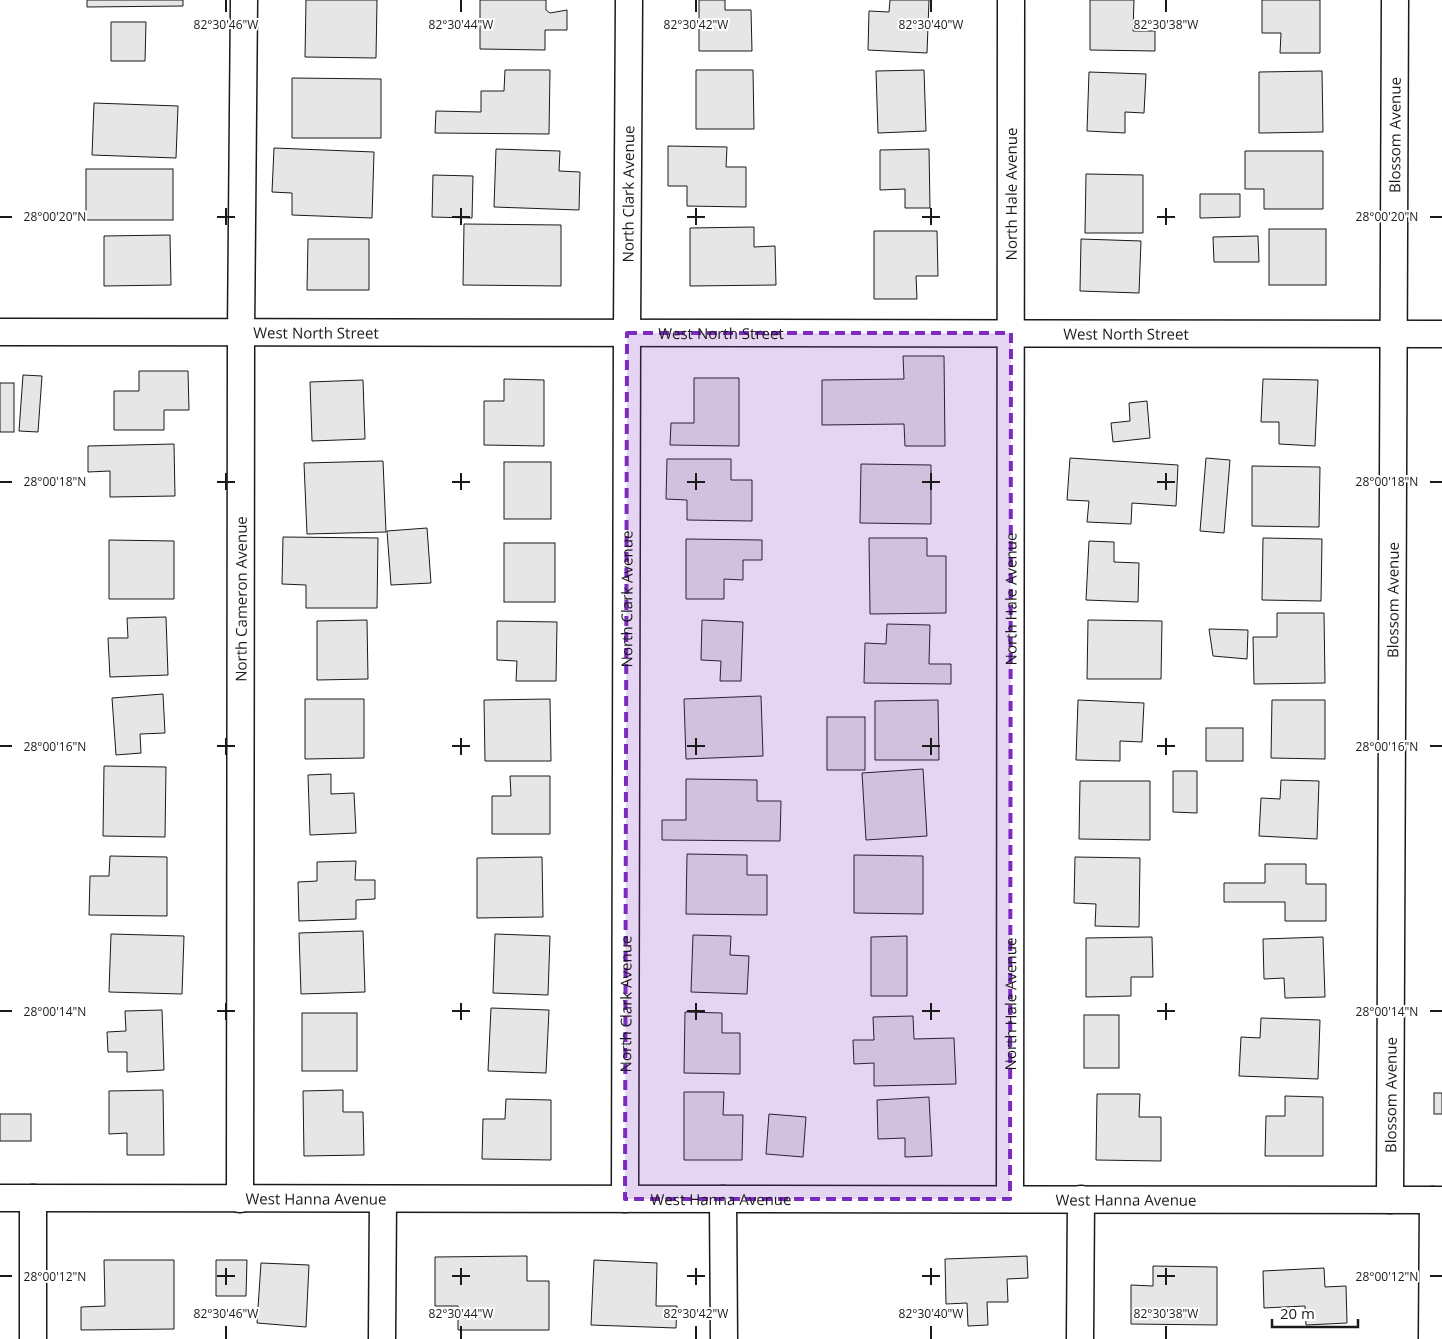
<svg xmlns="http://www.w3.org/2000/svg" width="1442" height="1339" font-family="'Open Sans',sans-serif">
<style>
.building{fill:#e6e6e6;stroke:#1a1a1a}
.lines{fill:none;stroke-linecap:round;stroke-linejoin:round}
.street-casing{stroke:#1a1a1a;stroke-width:29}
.street{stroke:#fff;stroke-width:26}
.marked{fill:#7b2cbf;fill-opacity:0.2;stroke:#7b2cbf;stroke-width:4;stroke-dasharray:10 6;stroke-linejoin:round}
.ticks{fill:none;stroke:#1a1a1a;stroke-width:2}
.labels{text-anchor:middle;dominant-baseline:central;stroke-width:4;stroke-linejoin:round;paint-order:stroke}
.street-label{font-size:15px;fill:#1a1a1a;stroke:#fff}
.ticks-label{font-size:12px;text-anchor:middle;fill:#1a1a1a;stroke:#fff;stroke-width:4;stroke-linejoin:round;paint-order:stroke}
</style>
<rect width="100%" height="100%" fill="#fff"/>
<g class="building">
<polygon points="87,0 183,0 183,6 87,7"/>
<polygon points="306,0 377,0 376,58 305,57"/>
<polygon points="480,0 546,0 546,10 550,13 567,10 567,30 545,30 545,50 480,49"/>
<polygon points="699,0 725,0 725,10 751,10 752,51 699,51"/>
<polygon points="890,0 929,0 927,53 868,50 869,11 889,12"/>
<polygon points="1090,0 1134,0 1133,31 1155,31 1155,51 1090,50"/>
<polygon points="1262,0 1320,0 1320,53 1280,53 1281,33 1262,33"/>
<polygon points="111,22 146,22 145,61 111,61"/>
<polygon points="505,70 550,70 549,134 435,133 436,111 481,112 481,91 504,91"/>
<polygon points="696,70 753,70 754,129 696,129"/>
<polygon points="924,70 926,131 878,133 876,71"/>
<polygon points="1322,71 1323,132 1259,133 1259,72"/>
<polygon points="1089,72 1146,74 1144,113 1125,112 1125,133 1087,131"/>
<polygon points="292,78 381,79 381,138 292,138"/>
<polygon points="94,103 178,106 176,158 92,155"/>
<polygon points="668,146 727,147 726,167 746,167 746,207 687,206 687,186 668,186"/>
<polygon points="274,148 374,152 372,218 292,215 292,193 272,192"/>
<polygon points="496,149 560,151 559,171 580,172 579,210 494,207"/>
<polygon points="929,149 930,208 905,208 905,189 880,190 880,150"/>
<polygon points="1245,151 1323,151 1323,209 1264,209 1264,189 1245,189"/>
<rect x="86" y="169" width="87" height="51"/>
<polygon points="1086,174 1143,175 1143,233 1085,233"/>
<polygon points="433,175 473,176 472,218 432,217"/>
<polygon points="1200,194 1240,194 1240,217 1200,218"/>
<polygon points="464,224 561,225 561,286 463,285"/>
<polygon points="754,227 754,247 775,246 776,285 690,286 690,228"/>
<rect x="1269" y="229" width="57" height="56"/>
<polygon points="874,231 937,231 938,276 916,276 917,299 874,299"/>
<polygon points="170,235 171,285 104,286 104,236"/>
<polygon points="1258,236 1259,262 1214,262 1213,237"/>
<polygon points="308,239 369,239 369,290 307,290"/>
<polygon points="1081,239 1141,241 1139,293 1080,291"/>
<polygon points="903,356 944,356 945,446 905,446 904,424 822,425 822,380 904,379"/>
<polygon points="139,371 188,371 189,410 164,410 164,430 114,430 114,391 139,391"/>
<polygon points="23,375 42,376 38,432 19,431"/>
<polygon points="694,378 739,378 739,446 670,445 671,423 694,423"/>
<polygon points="504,379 544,380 544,446 484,445 484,401 504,401"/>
<polygon points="1263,379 1318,380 1315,446 1279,444 1279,422 1261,422"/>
<polygon points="363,380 365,439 312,441 310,382"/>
<rect x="0" y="383" width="14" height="49"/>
<polygon points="1147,401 1150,438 1113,442 1111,423 1130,421 1129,403"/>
<polygon points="174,444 175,496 110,497 110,471 88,472 88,446"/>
<polygon points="1070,458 1178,465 1176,506 1132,503 1131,524 1087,522 1089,501 1067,500"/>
<polygon points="1206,458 1230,460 1224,533 1200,531"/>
<polygon points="667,459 731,459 731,480 752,480 752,521 687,520 687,500 666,499"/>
<polygon points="383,461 386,532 307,534 304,463"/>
<rect x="504" y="462" width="47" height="57"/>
<polygon points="861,464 931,465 931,524 860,523"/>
<polygon points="1252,466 1320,467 1319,527 1252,526"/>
<polygon points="427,528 431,583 391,585 387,531"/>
<polygon points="283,537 378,538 377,608 306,608 306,585 282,584"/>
<polygon points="869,538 927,538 927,556 946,556 946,613 870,614"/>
<polygon points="1263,538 1322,539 1321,601 1262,600"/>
<polygon points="686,539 762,540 762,560 743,560 743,580 724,579 724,599 686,599"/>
<polygon points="109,540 174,541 174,599 109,599"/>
<polygon points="1089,541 1114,542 1114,562 1139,563 1138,602 1086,600"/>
<rect x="504" y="543" width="51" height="59"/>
<polygon points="1277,613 1324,613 1325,683 1254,684 1253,637 1277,637"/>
<polygon points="166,617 168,675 110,677 108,638 128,638 127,618"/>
<polygon points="367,620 368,679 317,680 317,621"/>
<polygon points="702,620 743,622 741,681 720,681 721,661 701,660"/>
<polygon points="1088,620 1162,621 1161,679 1087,679"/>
<polygon points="497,621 557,622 556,681 516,681 517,661 497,660"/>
<polygon points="887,624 930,625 929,664 951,664 951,684 864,683 865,643 886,644"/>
<polygon points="1209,629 1248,630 1247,659 1213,656"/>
<polygon points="163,694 165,733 140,734 141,753 116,755 112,698"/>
<polygon points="761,696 763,756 686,759 684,699"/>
<polygon points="305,699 364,699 364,758 305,759"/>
<polygon points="550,699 551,761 485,761 484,700"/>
<polygon points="938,700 939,760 875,760 875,701"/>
<polygon points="1078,700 1144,703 1142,742 1120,741 1120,761 1076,760"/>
<polygon points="1272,700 1325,700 1325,759 1271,758"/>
<rect x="827" y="717" width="38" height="53"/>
<rect x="1206" y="728" width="37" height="33"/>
<polygon points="104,766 166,767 165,837 103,836"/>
<polygon points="923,769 927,836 866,840 862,773"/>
<polygon points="1173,771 1197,771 1197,813 1173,812"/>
<polygon points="331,774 331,794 354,793 356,833 310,835 308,775"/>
<polygon points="510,776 550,776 550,834 492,834 492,796 511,796"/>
<polygon points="686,779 757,780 757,801 781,801 780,841 662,840 662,820 686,820"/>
<polygon points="1281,780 1319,781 1317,839 1259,836 1261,798 1280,799"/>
<polygon points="1080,781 1150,781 1150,840 1079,839"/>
<polygon points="687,854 747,855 747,875 767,875 767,915 686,914"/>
<polygon points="854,855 923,856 923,914 854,913"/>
<polygon points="110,856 167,857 167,916 89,915 90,876 109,876"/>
<polygon points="542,857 543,917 477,918 477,858"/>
<polygon points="1075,857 1140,858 1139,927 1095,926 1096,904 1074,903"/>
<polygon points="356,861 355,880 375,880 375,899 356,900 356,919 299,921 298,882 317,881 317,862"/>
<polygon points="1265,864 1306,864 1306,884 1326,884 1326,921 1285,921 1285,902 1224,902 1224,883 1265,883"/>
<polygon points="363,931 365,992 301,994 299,933"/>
<polygon points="111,934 184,936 182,994 109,992"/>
<polygon points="495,934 550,936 548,995 493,993"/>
<polygon points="693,935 731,936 730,955 749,956 747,994 691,992"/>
<polygon points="907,936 907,996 871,996 871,937"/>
<polygon points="1152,937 1153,977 1131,977 1131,996 1086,997 1086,938"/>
<polygon points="1323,937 1325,997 1285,998 1284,978 1264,979 1263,939"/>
<polygon points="491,1008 549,1010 546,1073 488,1071"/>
<polygon points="162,1010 164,1070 127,1072 127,1052 108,1052 107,1032 126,1031 125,1011"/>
<polygon points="685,1012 722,1013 722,1033 740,1033 740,1074 684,1073"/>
<rect x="302" y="1013" width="55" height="58"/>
<rect x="1084" y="1015" width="35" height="53"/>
<polygon points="913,1016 914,1039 954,1038 956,1084 874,1086 874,1063 854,1064 853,1040 874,1040 873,1017"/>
<polygon points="1261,1018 1320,1020 1318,1079 1239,1076 1241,1037 1260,1038"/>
<polygon points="163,1090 164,1155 127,1155 127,1133 109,1134 109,1091"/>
<polygon points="343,1090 343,1112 363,1112 364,1155 304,1156 303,1091"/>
<polygon points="684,1092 724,1092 723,1115 743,1115 742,1160 684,1160"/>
<rect x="1434" y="1093" width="8" height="21"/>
<polygon points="1097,1094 1140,1094 1139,1117 1161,1117 1161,1161 1096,1160"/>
<polygon points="1285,1096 1323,1097 1323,1156 1265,1156 1266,1116 1285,1116"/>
<polygon points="929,1097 932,1156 905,1157 905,1138 878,1139 877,1100"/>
<polygon points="506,1099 551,1100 551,1160 482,1159 483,1119 505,1119"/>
<rect x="0" y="1114" width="31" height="27"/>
<polygon points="769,1114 806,1117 803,1157 766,1154"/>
<polygon points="527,1256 527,1281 549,1281 549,1330 458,1330 458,1306 435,1306 435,1257"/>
<polygon points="1027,1256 1028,1278 1007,1279 1008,1302 987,1302 988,1325 968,1326 967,1303 946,1304 945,1259"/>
<polygon points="104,1260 174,1260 174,1329 81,1330 81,1307 105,1306"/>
<polygon points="216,1260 247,1260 246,1296 216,1296"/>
<polygon points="594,1260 657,1263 656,1306 677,1306 676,1328 591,1325"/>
<polygon points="261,1263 309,1265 306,1327 257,1323"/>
<polygon points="1153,1266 1217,1267 1217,1325 1131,1324 1131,1285 1153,1286"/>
<polygon points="1324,1268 1325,1287 1346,1286 1347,1323 1306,1325 1305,1306 1264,1308 1263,1271"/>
</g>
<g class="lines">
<defs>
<g id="street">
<path id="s1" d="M0,332L1442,334"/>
<path id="s2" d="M0,1198L1442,1200"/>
<path id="s3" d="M240,1199L241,332L244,0"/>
<path id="s4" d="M625,1199L627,333L629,0"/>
<polyline points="723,1199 724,1339"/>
<path id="s5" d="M1010,1199L1011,0"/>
<path id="s6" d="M1390,1200L1395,0"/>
<polyline points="33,1339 33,1198"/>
<polyline points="382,1339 383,1199"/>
<polyline points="1080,1339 1081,1199"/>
<polyline points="1432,1339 1433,1200"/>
</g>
</defs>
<use href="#street" class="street-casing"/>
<use href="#street" class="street"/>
</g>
<path class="marked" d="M627,333H1011L1010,1199H625Z"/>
<path class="ticks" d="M226,0V12M461,0V12M696,0V12M931,0V12M1166,0V12M226,208V225M461,208V225M696,208V225M931,208V225M1166,208V225M0,217H12M217,217H235M452,217H470M687,217H705M922,217H940M1157,217H1175M1430,217H1442M226,473V490M461,473V490M696,473V490M931,473V490M1166,473V490M0,482H12M217,482H235M452,482H470M687,482H705M922,482H940M1157,482H1175M1430,482H1442M226,738V755M461,738V755M696,738V755M931,738V755M1166,738V755M0,746H12M217,746H235M452,746H470M687,746H705M922,746H940M1157,746H1175M1430,746H1442M226,1003V1020M461,1003V1020M696,1003V1020M931,1003V1020M1166,1003V1020M0,1011H12M217,1011H235M452,1011H470M687,1011H705M922,1011H940M1157,1011H1175M1430,1011H1442M226,1268V1285M461,1268V1285M696,1268V1285M931,1268V1285M1166,1268V1285M0,1276H12M217,1276H235M452,1276H470M687,1276H705M922,1276H940M1157,1276H1175M1430,1276H1442M226,1326V1339M461,1326V1339M696,1326V1339M931,1326V1339M1166,1326V1339"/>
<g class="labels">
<g class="street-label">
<text stroke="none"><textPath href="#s6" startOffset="1065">Blossom Avenue</textPath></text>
<text stroke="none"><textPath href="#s4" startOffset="1005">North Clark Avenue</textPath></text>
<text stroke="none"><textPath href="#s5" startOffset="1005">North Hale Avenue</textPath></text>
<text stroke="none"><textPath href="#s1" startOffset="316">West North Street</textPath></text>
<text stroke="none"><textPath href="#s1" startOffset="721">West North Street</textPath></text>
<text stroke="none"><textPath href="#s1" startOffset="1126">West North Street</textPath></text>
<text stroke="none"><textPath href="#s3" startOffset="600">North Cameron Avenue</textPath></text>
<text stroke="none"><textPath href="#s4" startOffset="600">North Clark Avenue</textPath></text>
<text stroke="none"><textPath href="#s5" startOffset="600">North Hale Avenue</textPath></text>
<text stroke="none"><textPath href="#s6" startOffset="600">Blossom Avenue</textPath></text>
<text stroke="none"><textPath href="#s4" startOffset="195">North Clark Avenue</textPath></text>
<text stroke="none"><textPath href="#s5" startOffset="195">North Hale Avenue</textPath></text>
<text stroke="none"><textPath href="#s6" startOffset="105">Blossom Avenue</textPath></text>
<text stroke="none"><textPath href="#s2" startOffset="316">West Hanna Avenue</textPath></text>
<text stroke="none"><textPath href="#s2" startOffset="721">West Hanna Avenue</textPath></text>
<text stroke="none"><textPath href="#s2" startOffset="1126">West Hanna Avenue</textPath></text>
</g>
</g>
<g class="ticks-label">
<text x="226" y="29">82°30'46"W</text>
<text x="461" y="29">82°30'44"W</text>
<text x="696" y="29">82°30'42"W</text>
<text x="931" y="29">82°30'40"W</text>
<text x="1166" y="29">82°30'38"W</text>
<text x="55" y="221">28°00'20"N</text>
<text x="1387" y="221">28°00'20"N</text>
<text x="55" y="486">28°00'18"N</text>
<text x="1387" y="486">28°00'18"N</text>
<text x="55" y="751">28°00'16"N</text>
<text x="1387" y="751">28°00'16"N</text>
<text x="55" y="1016">28°00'14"N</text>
<text x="1387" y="1016">28°00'14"N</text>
<text x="55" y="1281">28°00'12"N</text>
<text x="1387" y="1281">28°00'12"N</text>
<text x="226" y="1318">82°30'46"W</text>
<text x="461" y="1318">82°30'44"W</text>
<text x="696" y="1318">82°30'42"W</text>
<text x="931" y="1318">82°30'40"W</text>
<text x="1166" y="1318">82°30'38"W</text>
</g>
<path d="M1272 1319v8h86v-8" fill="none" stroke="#1a1a1a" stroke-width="2.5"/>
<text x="1280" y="1319" font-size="15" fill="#1a1a1a" stroke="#ffffff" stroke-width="4" paint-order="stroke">20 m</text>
</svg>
